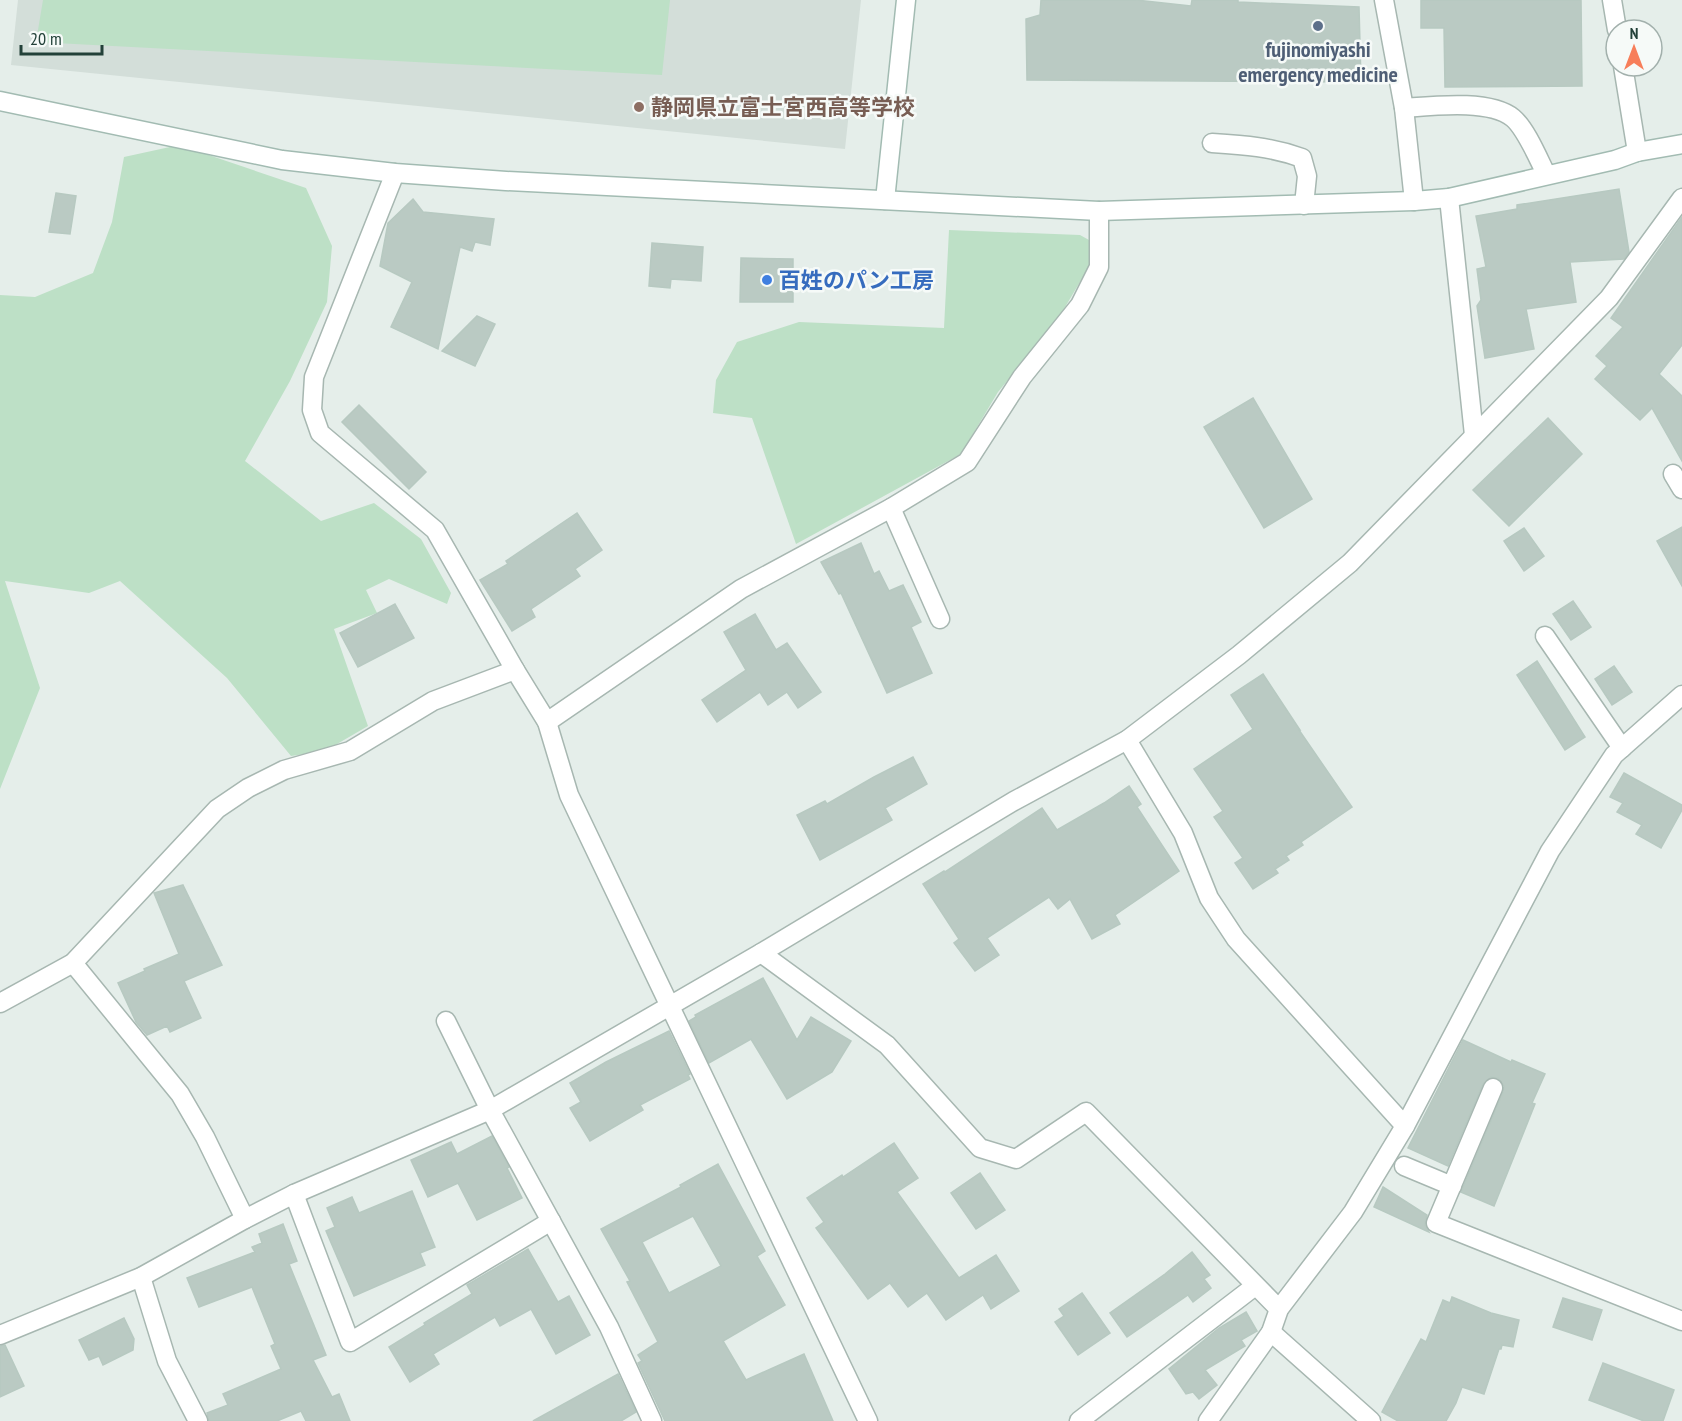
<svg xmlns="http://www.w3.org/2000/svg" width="1682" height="1421" font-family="'PT Sans Narrow','Noto Sans JP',sans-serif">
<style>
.built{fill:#d3ded9}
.green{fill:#bde0c6}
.building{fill:#bacac3;stroke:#b7c9c1;stroke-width:1.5;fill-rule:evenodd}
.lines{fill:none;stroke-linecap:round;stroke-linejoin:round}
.street-casing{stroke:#a7b7b1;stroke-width:21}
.secondary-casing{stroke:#a2bbb2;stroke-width:21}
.street{stroke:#fff;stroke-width:18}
.secondary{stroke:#fff;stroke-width:18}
.service-dot{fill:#5c6f8a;stroke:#f6faf8;stroke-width:2}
.education-dot{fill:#8d6e63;stroke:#f6faf8;stroke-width:2}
.shop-dot{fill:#3f7fe0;stroke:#f6faf8;stroke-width:2}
.labels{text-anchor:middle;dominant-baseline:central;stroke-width:5;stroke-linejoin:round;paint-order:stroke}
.service-label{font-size:22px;font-weight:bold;fill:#4e5e75;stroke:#f6faf8}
.education-label{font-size:22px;font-weight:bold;fill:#785e54;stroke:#f6faf8;text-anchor:start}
.shop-label{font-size:22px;font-weight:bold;fill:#366cbe;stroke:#f6faf8;text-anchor:start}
</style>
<rect width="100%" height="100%" fill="#e5eeea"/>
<polygon class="built" points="18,0 861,0 845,149 11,65"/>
<g class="green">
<polygon points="43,0 670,0 662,75 36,42"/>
<polygon points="179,145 306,188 332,246 327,302 290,381 245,461 321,521 374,503 421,539 451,593 447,604 389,579 366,590 377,613 334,629 368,726 325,751 291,756 227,678 120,581 89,593 5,581 40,688 0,789 0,295 35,297 93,273 112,222 124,157"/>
<polygon points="949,230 1080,235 1089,240 1090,265 1058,319 998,392 961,454 796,544 752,418 713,413 716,380 737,342 799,322 944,328"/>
</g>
<g class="building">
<polygon points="1041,0 1136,0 1191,6 1192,0 1238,0 1238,2 1359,7 1361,82 1027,80 1026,19 1040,15"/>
<polygon points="1421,0 1581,0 1582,86 1445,87 1444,28 1421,28"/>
<polygon points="1619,189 1629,252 1624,259 1570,262 1576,302 1526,309 1534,349 1485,358 1477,306 1481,300 1477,269 1486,267 1476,216 1517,209 1517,205"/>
<polygon points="56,193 76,196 70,234 49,232"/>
<polygon points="413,199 423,212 494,219 490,245 475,242 472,251 460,247 438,349 391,327 412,282 380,266 388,223"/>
<polygon points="1682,217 1682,345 1659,374 1682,396 1682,461 1652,408 1640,420 1595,379 1607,366 1596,356 1623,327 1611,318"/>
<polygon points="652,243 703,247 701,281 671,279 670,288 649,286"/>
<polygon points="741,258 793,259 793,302 740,302"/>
<polygon points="477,316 495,324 475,366 442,351"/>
<polygon points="1253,398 1312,499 1264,528 1204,427"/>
<polygon points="359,405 426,472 409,489 342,422"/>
<polygon points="1548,418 1582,454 1509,526 1473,490"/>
<polygon points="577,513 602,550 575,569 580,576 531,609 535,617 512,631 480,580 508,564 506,561"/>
<polygon points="1682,527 1682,586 1657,541"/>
<polygon points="1524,528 1544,556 1524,571 1504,541"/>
<polygon points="861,543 874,574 879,571 889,591 903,585 921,622 911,627 932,673 887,693 841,593 839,594 821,562"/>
<polygon points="1573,601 1591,627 1571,640 1553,614"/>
<polygon points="395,604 414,638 358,667 340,633"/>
<polygon points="755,614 776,650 787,643 821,692 798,708 787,692 768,705 760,692 717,722 702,700 746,670 724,632"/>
<polygon points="1537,661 1585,737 1565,750 1517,675"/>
<polygon points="1614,666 1632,692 1612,705 1595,679"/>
<polygon points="1263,674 1300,730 1299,730 1352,807 1301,842 1303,845 1286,856 1289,860 1275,869 1278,873 1253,889 1235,863 1243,858 1214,817 1223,811 1194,769 1253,729 1231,695"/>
<polygon points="913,757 927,784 885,808 892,820 820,860 797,815 825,801 827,804 874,777"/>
<polygon points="1624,773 1682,805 1682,810 1661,848 1636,834 1642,825 1617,812 1623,803 1610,797"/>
<polygon points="1129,786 1141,804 1137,807 1179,871 1115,915 1120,924 1092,939 1070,899 1058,909 1049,897 987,938 999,955 975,971 954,943 959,939 923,884 944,871 945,872 1042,808 1057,830 1104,803"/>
<polygon points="183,885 222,965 184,981 201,1018 170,1032 167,1026 147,1035 136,1022 118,983 145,971 144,969 179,954 154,893"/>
<polygon points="763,978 797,1040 811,1017 851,1041 832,1072 787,1099 751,1039 709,1063 689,1021 696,1017 695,1015"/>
<polygon points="669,1031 690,1074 688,1075 690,1079 640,1105 643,1110 590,1141 570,1108 581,1102 570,1083 606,1062"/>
<polygon points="1463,1040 1511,1062 1512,1060 1545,1074 1532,1103 1535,1104 1494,1206 1461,1192 1503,1092 1504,1086 1498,1078 1491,1077 1483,1084 1448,1166 1408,1148"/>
<polygon points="492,1136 509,1167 507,1168 522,1198 477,1220 458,1183 428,1197 411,1160 451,1142 457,1154"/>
<polygon points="894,1143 918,1178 897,1192 959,1278 996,1255 1019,1291 991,1309 983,1295 946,1320 927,1293 908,1307 890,1283 868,1299 816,1228 824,1222 807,1198 842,1175 843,1177"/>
<path d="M718,1164L765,1251L757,1256L785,1305L723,1341L746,1380L804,1354L833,1421H665L638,1363L642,1361L638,1355L658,1342L627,1282L630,1281L601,1229L681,1187L680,1185ZM693,1216L721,1266L669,1293L642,1242Z"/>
<polygon points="980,1173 1005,1210 976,1229 951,1193"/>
<polygon points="1383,1187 1427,1215 1425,1225 1429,1232 1374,1207"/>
<polygon points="412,1191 435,1247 420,1253 425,1265 354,1296 326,1231 335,1227 327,1208 352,1197 359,1213"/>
<polygon points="283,1224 297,1261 289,1264 326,1355 313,1360 332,1397 339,1394 350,1421 306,1421 301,1411 277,1421 209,1421 207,1413 228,1405 223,1394 281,1369 271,1346 275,1344 252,1287 199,1307 187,1278 255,1252 252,1247 262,1243 259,1234"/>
<polygon points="528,1249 558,1302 569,1296 590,1335 556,1354 531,1309 500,1326 495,1317 433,1354 439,1364 410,1382 389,1347 425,1325 424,1323 472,1294 467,1285"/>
<polygon points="1192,1252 1210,1275 1204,1279 1211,1288 1193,1302 1188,1295 1127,1337 1110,1313 1165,1274"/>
<polygon points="1082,1293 1110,1333 1078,1355 1055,1322 1064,1316 1059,1309"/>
<polygon points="1452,1297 1491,1313 1519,1320 1513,1347 1502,1345 1501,1349 1499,1349 1484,1394 1462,1387 1456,1403 1446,1421 1398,1421 1382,1412 1421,1339 1426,1342 1443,1300 1450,1303"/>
<polygon points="1563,1298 1602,1310 1592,1340 1553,1327"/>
<polygon points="1246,1312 1257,1331 1241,1340 1245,1346 1205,1370 1217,1385 1199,1399 1193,1392 1186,1394 1169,1369 1219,1328"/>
<polygon points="124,1318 134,1339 133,1350 103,1365 99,1356 89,1360 79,1340"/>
<polygon points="5,1345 24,1386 0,1397 0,1346"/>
<polygon points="1603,1363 1674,1390 1663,1421 1644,1421 1589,1400"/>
<polygon points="618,1374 636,1412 621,1421 533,1421"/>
</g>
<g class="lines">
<defs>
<g id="street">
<polyline points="1384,0 1404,108 1414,201"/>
<polyline points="1612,0 1617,30"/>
<polyline points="1623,66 1637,152"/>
<path d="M1404,108C1432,106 1490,99 1513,118C1526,129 1538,158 1546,174"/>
<path d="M1212,143C1244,145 1272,147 1302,158L1307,176L1304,205"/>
<polyline points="395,173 314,377 312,410 320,433 435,530 515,670 547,722 569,795 868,1421"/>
<polyline points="1449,198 1474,435"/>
<polyline points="1673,474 1682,489"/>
<polyline points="891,508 940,619"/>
<polyline points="1545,636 1622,748"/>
<polyline points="547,722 741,589 891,508 967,462 1022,377 1080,305 1099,267 1099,211"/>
<polyline points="1127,740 1183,833 1209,898 1236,939 1405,1126"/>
<polyline points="761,953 887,1045 980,1148 1016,1159 1086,1112 1279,1309"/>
<polyline points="73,963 180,1094 205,1137 245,1219"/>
<polyline points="0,1003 73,963 217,809 248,788 284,770 350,751 433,701 515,670"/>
<polyline points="446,1021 490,1110 609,1327 652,1421"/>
<polyline points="1493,1088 1436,1223 1682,1321"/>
<polyline points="1404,1166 1452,1186"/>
<polyline points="294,1194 350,1342 551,1221"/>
<polyline points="141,1277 167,1361 198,1421"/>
<polyline points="1271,1332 1371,1421"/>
<polyline points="0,1335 141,1277 245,1219 294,1194 490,1110 761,953 1014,801 1127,740 1239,655 1350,563 1609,298 1682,198"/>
<polyline points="1079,1421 1255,1286"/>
<polyline points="1208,1421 1271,1332 1279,1309 1353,1212 1405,1126 1550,851 1614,755 1682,695"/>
</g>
<g id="secondary">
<polyline points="0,101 282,160 395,173 506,181 1099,211 1414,201 1449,198 1615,160 1637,152 1682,144"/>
<polyline points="885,200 906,0"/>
</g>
</defs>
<use href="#street" class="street-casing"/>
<use href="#secondary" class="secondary-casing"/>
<use href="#street" class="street"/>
<use href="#secondary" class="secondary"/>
</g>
<circle class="service-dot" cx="1318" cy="26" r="6"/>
<circle class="education-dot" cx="639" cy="107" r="6"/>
<circle class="shop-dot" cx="767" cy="280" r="6"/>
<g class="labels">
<g class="service-label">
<text x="1318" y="49">fujinomiyashi<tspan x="1318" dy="25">emergency medicine</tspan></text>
</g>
<g class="education-label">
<text x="651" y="107">静岡県立富士宮西高等学校</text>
</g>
<g class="shop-label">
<text x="779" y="280">百姓のパン工房</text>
</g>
</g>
<g transform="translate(1634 48)"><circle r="28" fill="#f6faf8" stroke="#a2b0ac" stroke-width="1.5"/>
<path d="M0-4.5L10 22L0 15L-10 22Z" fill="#f77e5a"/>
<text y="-9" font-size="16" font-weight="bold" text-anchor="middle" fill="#234139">N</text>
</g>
<path d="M21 45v9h81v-9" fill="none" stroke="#234139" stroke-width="3"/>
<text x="30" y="45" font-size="18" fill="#234139" stroke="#f6faf8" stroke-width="4.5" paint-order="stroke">20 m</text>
</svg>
